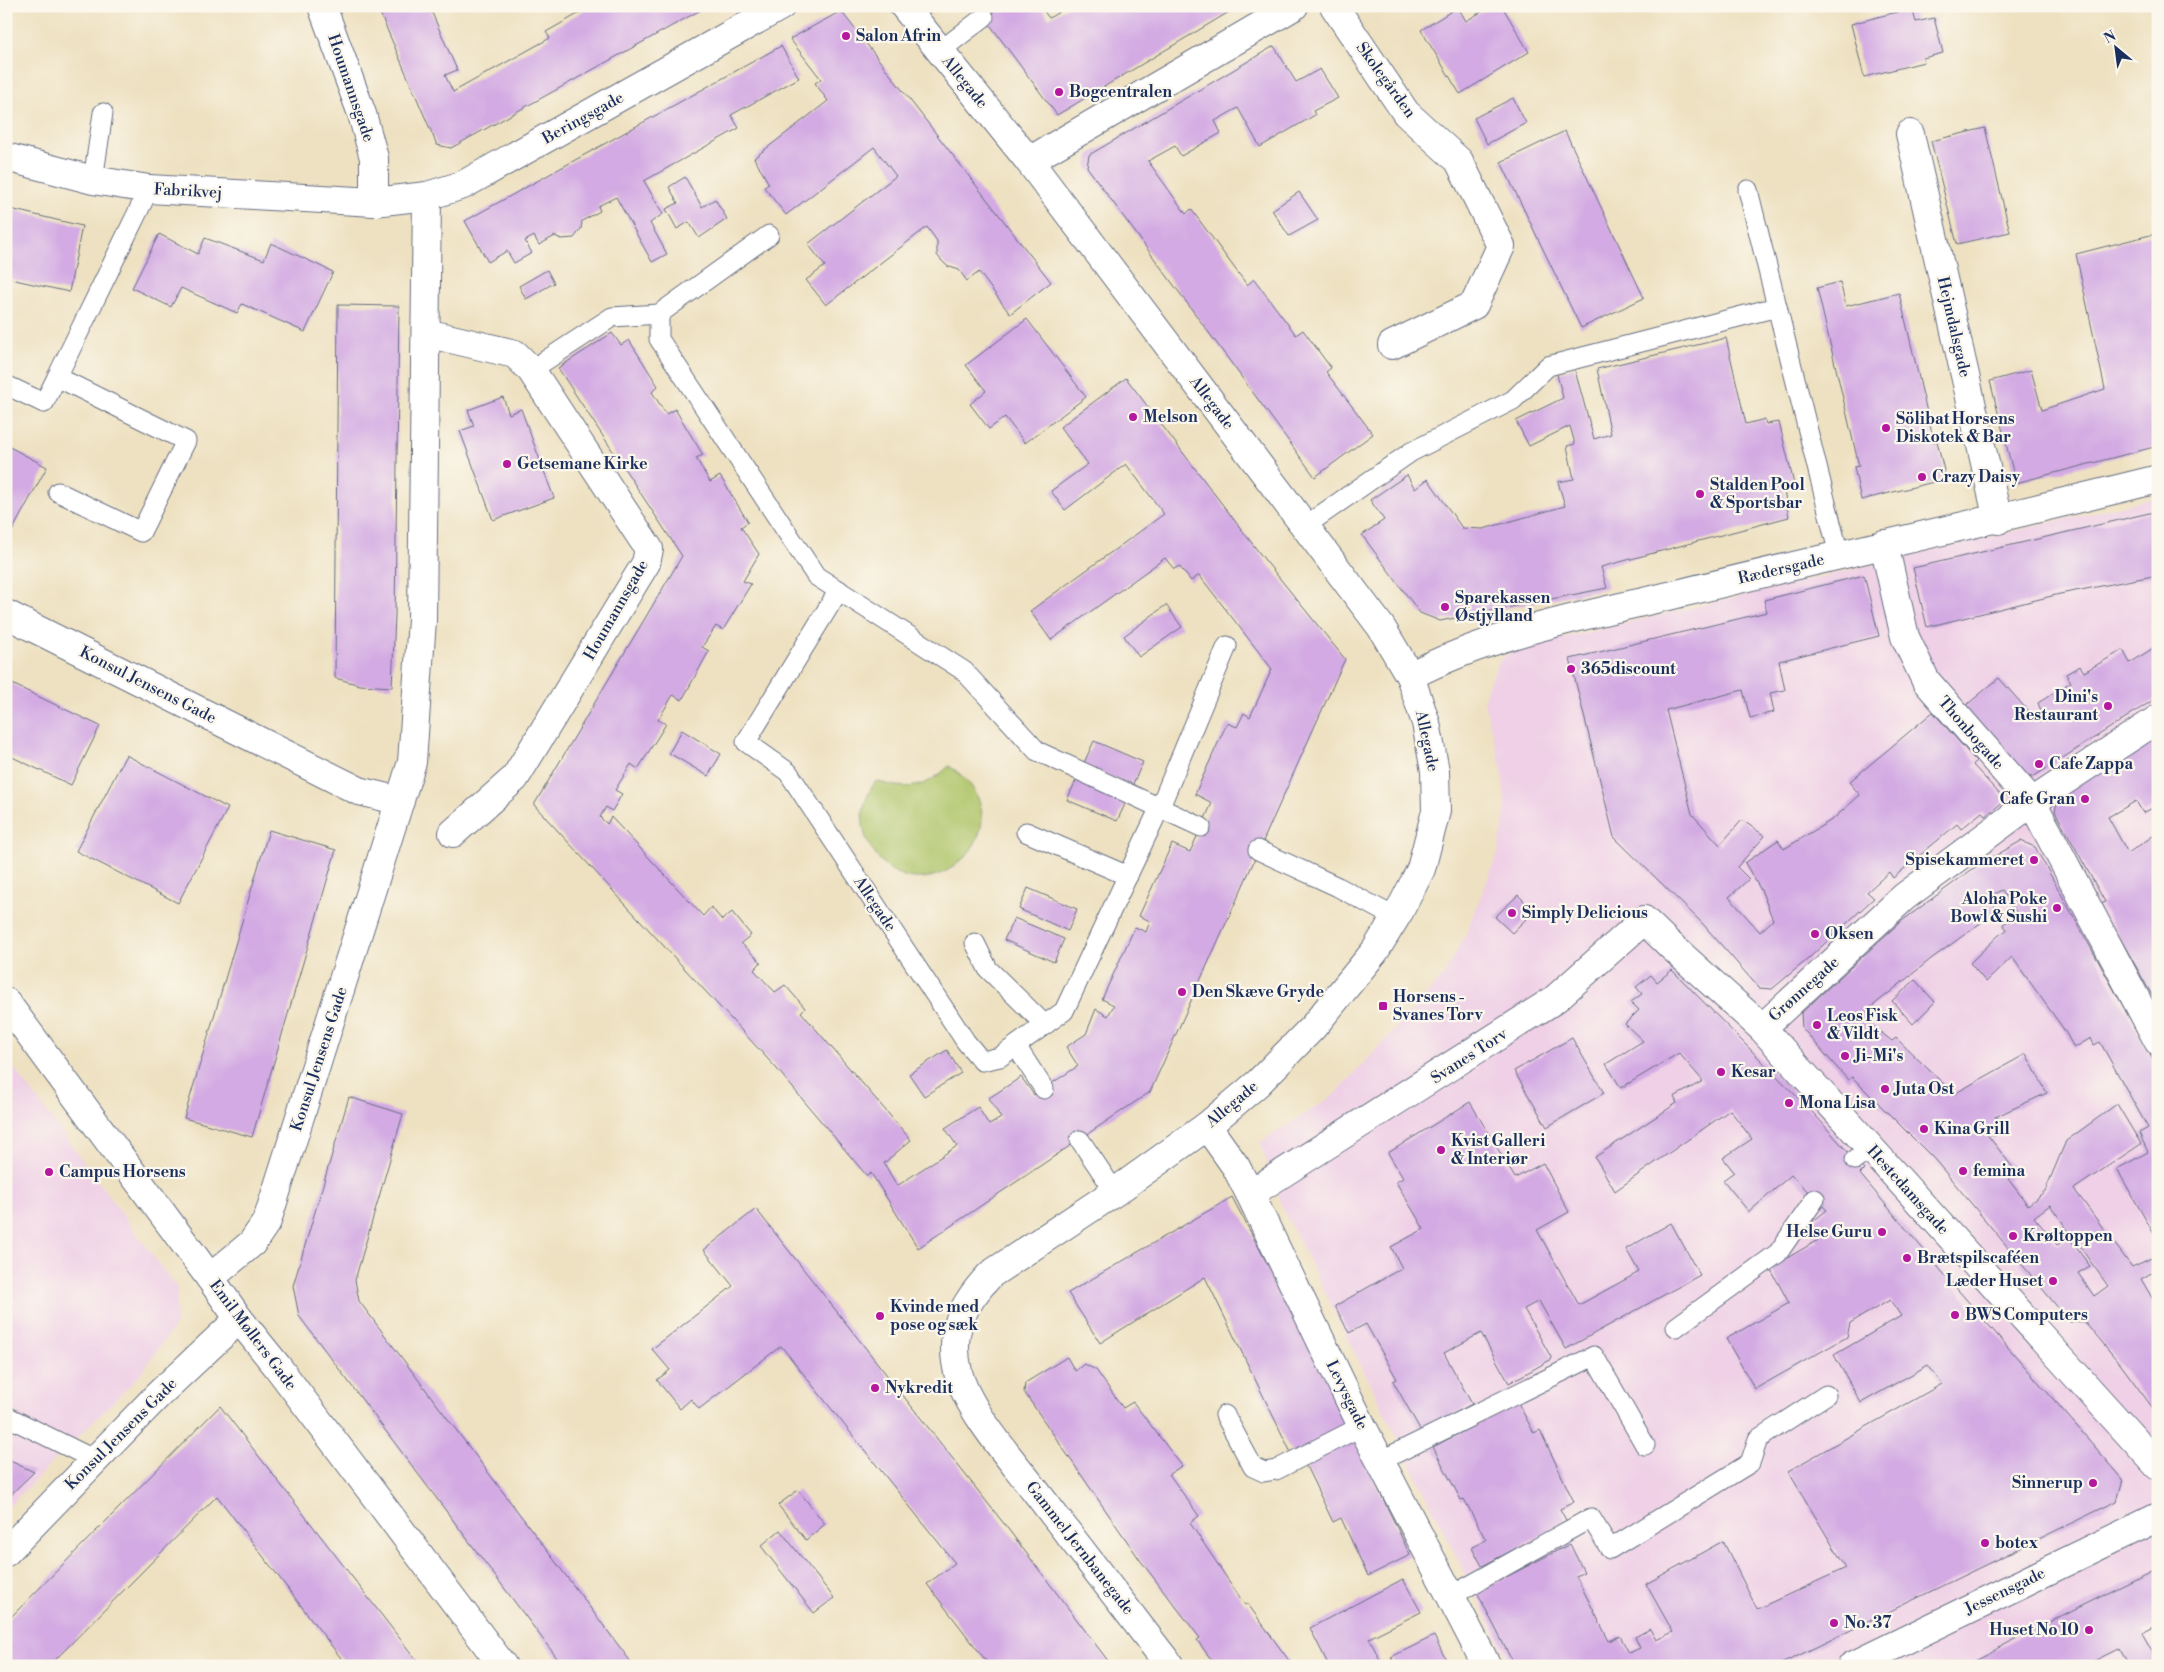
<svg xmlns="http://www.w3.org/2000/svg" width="2164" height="1672" font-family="'Libre Bodoni',serif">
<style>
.built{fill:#efd0e6}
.green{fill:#aec468;stroke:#647a63}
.building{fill:#d3aae3;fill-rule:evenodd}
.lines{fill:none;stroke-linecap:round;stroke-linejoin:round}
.service-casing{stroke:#656d81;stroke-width:21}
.pedestrian-casing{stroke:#656d81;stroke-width:30}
.minor-casing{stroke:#656d81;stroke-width:30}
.tertiary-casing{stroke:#656d81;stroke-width:30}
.service{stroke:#fff;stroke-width:19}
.pedestrian{stroke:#fff;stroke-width:28}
.minor{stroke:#fff;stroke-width:28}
.tertiary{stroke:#fff;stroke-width:28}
.poi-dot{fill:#b5179e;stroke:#fbf7ec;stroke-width:2}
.labels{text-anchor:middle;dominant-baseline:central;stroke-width:4.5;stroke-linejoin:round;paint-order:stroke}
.poi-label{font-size:16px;font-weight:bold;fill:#1b2f5e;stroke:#fbf7ec;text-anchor:start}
.street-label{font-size:16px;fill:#1b2f5e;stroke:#fbf7ec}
</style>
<rect width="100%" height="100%" fill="#fbf7ec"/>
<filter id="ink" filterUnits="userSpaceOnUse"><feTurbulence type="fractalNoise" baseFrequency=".02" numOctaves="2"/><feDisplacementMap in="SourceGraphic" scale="10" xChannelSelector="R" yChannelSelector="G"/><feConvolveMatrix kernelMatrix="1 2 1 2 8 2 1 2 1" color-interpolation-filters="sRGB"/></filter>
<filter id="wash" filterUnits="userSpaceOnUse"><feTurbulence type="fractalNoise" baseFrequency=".0096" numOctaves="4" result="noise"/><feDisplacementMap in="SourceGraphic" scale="20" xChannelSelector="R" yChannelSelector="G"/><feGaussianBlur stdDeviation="1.12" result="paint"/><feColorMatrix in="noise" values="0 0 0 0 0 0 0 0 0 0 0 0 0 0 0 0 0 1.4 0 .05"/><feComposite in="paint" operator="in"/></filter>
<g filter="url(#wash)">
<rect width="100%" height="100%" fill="#eee1c1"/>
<g class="built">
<polygon points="2158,497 2158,1666 1511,1666 1283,1209 1260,1143 1336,1094 1444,975 1467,931 1498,853 1504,820 1505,801 1501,767 1484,702 1488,685 1500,660 1516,649"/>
<polygon points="6,1057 177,1288 176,1324 138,1377 6,1509"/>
</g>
<path class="green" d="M949,766C1042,826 913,935 868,842C858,822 863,799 876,781C907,791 925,789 949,766Z"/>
<g id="blocks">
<g class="building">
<polygon points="377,6 429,6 457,70 445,75 453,92 550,38 546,32 592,6 708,6 451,148 437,145"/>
<polygon points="976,6 1040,6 1049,18 1069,6 1239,6 1057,115"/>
<polygon points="1491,6 1502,6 1529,52 1460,94 1421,30 1458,7 1466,21"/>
<polygon points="1912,8 1916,22 1934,18 1943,53 1923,58 1924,62 1864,77 1851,24"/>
<polygon points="841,11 1051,282 1010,314 979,272 967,281 959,270 947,266 942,261 937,255 937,241 927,227 826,305 806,280 825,266 808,244 896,176 874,147 786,215 764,187 769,184 754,158 828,101 815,83 821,79 790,39"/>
<polygon points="781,46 799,78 731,115 739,128 644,181 663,214 650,223 667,254 652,262 616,197 598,206 600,211 582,221 581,229 574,238 561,239 555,236 539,245 534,236 525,241 532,253 514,263 507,251 488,262 465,221"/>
<polygon points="1274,46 1296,82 1320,69 1338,98 1313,111 1315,115 1260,147 1238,108 1215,121 1221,133 1181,156 1175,146 1148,161 1186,214 1191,209 1247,285 1254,279 1296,335 1303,330 1331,368 1326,372 1373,434 1315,477 1087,167 1089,155"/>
<polygon points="1513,98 1526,123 1487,144 1474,118"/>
<polygon points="1985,128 2010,232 1957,244 1931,141"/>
<polygon points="1565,131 1644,298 1581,328 1501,162"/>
<polygon points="685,177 702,207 715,199 727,219 699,238 689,222 677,229 666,209 678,203 669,187"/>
<polygon points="1299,192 1318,220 1289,236 1272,210"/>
<polygon points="6,208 82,226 69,292 6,278"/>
<polygon points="2158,233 2158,446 2016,483 1990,381 2031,370 2042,410 2105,389 2076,254"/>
<polygon points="159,234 198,254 205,238 264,260 271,243 333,272 305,332 242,304 237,313 181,288 171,307 132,288"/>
<polygon points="547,270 554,283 526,299 519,286"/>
<polygon points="1840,282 1846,306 1899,293 1934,442 1937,441 1946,479 1861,500 1854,467 1859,466 1817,288"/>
<polygon points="338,305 399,306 395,615 392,687 360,685 335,678"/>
<polygon points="1027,319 1086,397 1025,443 1005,417 989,429 970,404 986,391 966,365"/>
<polygon points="612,333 621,345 629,340 658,386 652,392 666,414 675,409 703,455 696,458 710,482 720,476 748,522 741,527 759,554 743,581 751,584 723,630 716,626 702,647 709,651 682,700 673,695 658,720 666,724 638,769 631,764 615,790 622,794 612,811 606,807 600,817 607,824 611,817 703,916 711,907 722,920 732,912 751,935 741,943 761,962 754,970 775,992 785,985 805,1008 801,1012 911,1140 884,1163 897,1186 957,1146 945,1128 978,1107 989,1125 1001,1118 989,1098 1021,1077 1034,1095 1078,1066 1066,1047 1086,1034 1096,1009 1108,1016 1114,1005 1102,999 1135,927 1146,932 1150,921 1139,916 1172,844 1190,852 1212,803 1195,794 1227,723 1237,727 1244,713 1250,717 1272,669 1199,575 1191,581 1179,566 1174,569 1165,558 1051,640 1030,611 1164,514 1126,464 1065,510 1051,491 1088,464 1060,427 1126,378 1264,559 1345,659 1150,1092 918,1248 871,1173 867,1176 777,1069 534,805 682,556 558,368"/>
<polygon points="1726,338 1746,424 1765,419 1766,424 1779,422 1794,484 1783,486 1789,517 1601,567 1607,588 1440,621 1420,613 1362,535 1384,520 1370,500 1407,475 1415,489 1428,479 1462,528 1483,529 1565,506 1558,482 1574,479 1567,446 1575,444 1570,426 1529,446 1516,421 1563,398 1557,374 1574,367 1594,439 1611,434 1597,369"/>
<polygon points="503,397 509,414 521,409 554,498 493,520 460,431 474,426 468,410"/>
<polygon points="6,445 47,467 6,542"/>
<polygon points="2158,511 2158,575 2060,594 1927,627 1913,568"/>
<polygon points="1864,575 1879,636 1779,661 1785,690 1770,693 1774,712 1750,718 1743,690 1666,710 1692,814 1720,845 1742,820 1765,836 1737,867 1749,879 1729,897 1760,932 1773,920 1762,892 1745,863 1778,840 1784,849 1833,819 1860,795 1849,782 1933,712 1976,761 1973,765 2005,800 1986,816 1982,812 1961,829 1957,824 1893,878 1889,872 1867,892 1874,898 1808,959 1772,989 1759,988 1702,923 1614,837 1570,659 1767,612 1764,600"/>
<polygon points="1166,605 1182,627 1139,657 1124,636"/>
<polygon points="2158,645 2158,697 2033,777 2019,776 1963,708 1999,678 2035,719 2042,713 2038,703 2071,682 2066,674 2080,666 2084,672 2123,650 2130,663"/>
<polygon points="6,681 100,726 71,785 6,754"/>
<polygon points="682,730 721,754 708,776 669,753"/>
<polygon points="2158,732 2158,805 2143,813 2136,801 2108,817 2128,853 2156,834 2158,836 2158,1006 2101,904 2105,902 2055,811 2058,797"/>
<polygon points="1094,741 1143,762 1132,786 1083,765"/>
<polygon points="126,755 228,808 178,903 76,851"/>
<polygon points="1078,776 1128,798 1117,821 1067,800"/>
<polygon points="269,830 336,850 252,1137 184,1118"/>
<path d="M2021,841L2035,847L2158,1069V1241L2117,1169L2148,1152L2139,1133L2148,1128L2100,1042L2094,1045L2091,1038L2074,1048L2065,1031L2012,957L1986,982L1970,963L1999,935L2007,930L2003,924L2018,915L2002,890L1990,896L1997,911L1931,959L1864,1013V1019L1892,1041L1896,1038L1954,1094L2026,1054L2047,1093L1995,1117L2001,1120L2004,1126L1998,1134L1994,1136L1986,1133L2017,1173L2008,1179L2028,1205L2045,1191L2066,1141L2117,1104L2141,1144L2074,1189L2132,1267L2158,1255V1269L2141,1279L2158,1308V1415L2121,1365L2086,1323L2070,1322L1935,1160L1852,1077L1848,1080L1802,1028L1801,1013L1899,923L1974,868ZM2050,1205L2108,1286L2094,1296L2078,1273L2090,1266L2069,1238L2057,1245L2034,1217Z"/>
<polygon points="1028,888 1077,909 1068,931 1019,909"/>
<polygon points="1518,895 1534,911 1512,933 1495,917"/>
<polygon points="1014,918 1064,939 1054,962 1004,940"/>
<polygon points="1672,970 1815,1115 1864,1170 1860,1174 1944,1274 2123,1479 2117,1501 1777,1666 1511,1666 1509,1663 1512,1661 1477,1592 1570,1544 1584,1572 1576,1576 1609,1641 1620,1636 1629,1653 1640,1648 1635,1637 1650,1629 1656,1640 1673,1632 1646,1584 1723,1541 1757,1609 1846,1568 1788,1471 1942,1384 1928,1365 1861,1403 1834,1355 1901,1316 1890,1300 1850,1323 1847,1337 1755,1389 1726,1339 1789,1303 1770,1268 1818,1240 1806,1227 1827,1210 1791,1175 1749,1212 1723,1180 1734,1172 1723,1158 1752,1139 1730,1110 1615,1191 1595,1157 1677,1103 1674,1097 1703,1081 1679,1053 1621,1088 1606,1064 1643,1041 1625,1024 1639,1010 1631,1002 1642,994 1636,987 1651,975 1657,982"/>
<polygon points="1915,980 1935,1002 1913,1024 1892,1001"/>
<polygon points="1572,1038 1604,1093 1547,1127 1514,1071"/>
<polygon points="947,1050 961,1073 924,1096 909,1074"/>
<polygon points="349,1097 403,1114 355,1280 359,1301 634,1666 563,1666 299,1316 293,1286"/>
<polygon points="1470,1102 1515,1178 1543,1163 1569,1212 1537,1230 1579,1305 1639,1272 1626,1249 1671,1223 1700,1275 1566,1349 1539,1301 1524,1309 1552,1359 1509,1383 1481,1333 1444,1353 1472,1404 1421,1431 1393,1381 1397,1379 1366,1324 1349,1333 1335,1306 1402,1268 1391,1247 1424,1229 1396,1182 1403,1178 1388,1153"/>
<polygon points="1232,1197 1303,1331 1410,1555 1368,1576 1341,1518 1333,1522 1305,1464 1298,1467 1205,1277 1100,1343 1068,1293"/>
<polygon points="756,1209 1005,1525 1112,1666 990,1666 927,1584 955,1563 781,1346 699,1409 691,1399 680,1409 657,1380 670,1370 652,1349 733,1286 704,1250"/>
<polygon points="1067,1357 1075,1371 1084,1364 1096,1370 1123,1408 1133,1402 1182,1466 1169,1474 1199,1516 1190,1523 1245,1605 1247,1603 1293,1666 1216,1666 1197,1640 1200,1638 1140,1560 1024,1392 1025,1383"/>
<polygon points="1518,1403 1534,1433 1540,1430 1574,1502 1560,1509 1567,1522 1482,1566 1472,1547 1486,1540 1464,1499 1461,1500 1433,1447"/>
<polygon points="220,1406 421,1666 347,1666 217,1496 49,1666 6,1666 6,1622"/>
<polygon points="6,1459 34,1472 6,1499"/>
<polygon points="798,1490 825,1524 806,1540 778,1505"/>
<polygon points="780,1530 834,1598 814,1613 761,1546"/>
<polygon points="2158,1568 2158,1625 2142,1633 2158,1661 2158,1666 2129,1666 2119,1649 2085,1666 1962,1666"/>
<polygon points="1403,1579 1421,1612 1369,1638 1383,1666 1329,1666 1310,1628"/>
<polygon points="1434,1636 1449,1666 1396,1666 1391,1657"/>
</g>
</g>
</g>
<g filter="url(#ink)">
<use href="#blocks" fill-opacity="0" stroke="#656d81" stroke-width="1"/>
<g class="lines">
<defs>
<g id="service">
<polyline points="940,51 984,17"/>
<polyline points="93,180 103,113"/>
<polyline points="1748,190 1839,555"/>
<polyline points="659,314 659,339 816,576 964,671 1037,751 1201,827"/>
<polyline points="531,370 612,317 659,314 769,235"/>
<polyline points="6,385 44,403 57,377"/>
<polyline points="58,492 141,532 186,441 57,377 149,189"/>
<polyline points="1305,526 1411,452 1513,400 1548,366 1777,307"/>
<polyline points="839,590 746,742 788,772 966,1042 982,1061 1000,1057 1064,1011 1160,807 1227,646"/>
<polyline points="1026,832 1128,876"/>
<polyline points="1258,850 1338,887 1396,918"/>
<polyline points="975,943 988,969 1045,1025"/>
<polyline points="1016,1046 1044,1089"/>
<polyline points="1080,1140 1115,1192"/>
<polyline points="1855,1160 1870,1148"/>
<polyline points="1676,1327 1778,1253 1815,1199"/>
<polyline points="1225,1415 1253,1467 1264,1472 1276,1470 1362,1426"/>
<polyline points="6,1416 95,1460"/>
<polyline points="1380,1461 1594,1356 1645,1445"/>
<polyline points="1451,1596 1591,1518 1610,1549 1750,1463 1758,1439 1826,1395"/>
</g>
<g id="pedestrian">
<polyline points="1884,544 1905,637 1926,681 2032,802 2158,1041"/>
<polyline points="1670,945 1762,1028 2158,1466"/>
<polyline points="1762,1028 1904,897 2032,802 2158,719"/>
<polyline points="1852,1666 2158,1517"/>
</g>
<g id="minor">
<polyline points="322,6 362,114 374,158 374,202"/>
<polyline points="1334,6 1406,113 1459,161 1501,246 1474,305 1392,345"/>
<polyline points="1910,134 1998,520"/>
<polyline points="6,157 93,180 149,189 374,202 427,196 463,185 781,6"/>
<polyline points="1029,161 1294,6"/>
<polyline points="426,333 515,354 531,370 649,549 646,563 515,778 453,833"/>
<polyline points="6,614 359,791 400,801"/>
<path d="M1410,676C1493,632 1590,615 1681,593C1840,554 1999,519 2158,479"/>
<polyline points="6,1002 210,1278 239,1319 277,1366 503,1666"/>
<polyline points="1207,1126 1236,1167 1250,1194 1362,1426 1487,1666"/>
<polyline points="1250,1194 1554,1000 1644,920 1670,945"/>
<polyline points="210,1278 252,1243 267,1221 412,762 422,620 427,196"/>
<polyline points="6,1552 158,1395 239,1319"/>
</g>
<path id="tertiary" d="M904,6L1029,161L1381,627L1410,676L1426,723L1435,771L1436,811L1421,869L1399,912L1375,951L1313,1027L1258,1083L1207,1126L1115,1192L991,1274C963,1303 948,1331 958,1372C967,1409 1010,1458 1034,1489C1079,1548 1124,1607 1170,1666"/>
</defs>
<use href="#service" class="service-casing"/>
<use href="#pedestrian" class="pedestrian-casing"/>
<use href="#minor" class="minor-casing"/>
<use href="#tertiary" class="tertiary-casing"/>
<use href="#service" class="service"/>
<use href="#pedestrian" class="pedestrian"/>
<use href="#minor" class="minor"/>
<use href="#tertiary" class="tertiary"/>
</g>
</g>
<g class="poi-dot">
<circle cx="846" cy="36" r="5"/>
<circle cx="1059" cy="92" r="5"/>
<circle cx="1133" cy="417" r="5"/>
<circle cx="1886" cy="428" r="5"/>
<circle cx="507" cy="464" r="5"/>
<circle cx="1922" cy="477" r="5"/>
<circle cx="1700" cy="494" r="5"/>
<circle cx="1445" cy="607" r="5"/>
<circle cx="1571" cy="669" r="5"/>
<circle cx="2108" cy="706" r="5"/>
<circle cx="2039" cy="764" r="5"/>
<circle cx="2085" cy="799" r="5"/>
<circle cx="2034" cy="860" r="5"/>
<circle cx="2057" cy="908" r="5"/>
<circle cx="1512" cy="913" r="5"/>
<circle cx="1815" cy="934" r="5"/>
<circle cx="1182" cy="992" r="5"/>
<rect x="1378" y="1001" width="10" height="10" rx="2.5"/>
<circle cx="1817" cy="1025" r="5"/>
<circle cx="1845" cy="1056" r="5"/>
<circle cx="1721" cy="1072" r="5"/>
<circle cx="1885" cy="1089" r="5"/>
<circle cx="1789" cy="1103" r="5"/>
<circle cx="1924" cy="1129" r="5"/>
<circle cx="1441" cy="1150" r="5"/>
<circle cx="1963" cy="1171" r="5"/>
<circle cx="49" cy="1172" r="5"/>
<circle cx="1882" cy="1232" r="5"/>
<circle cx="2013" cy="1236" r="5"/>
<circle cx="1907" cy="1258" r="5"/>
<circle cx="2053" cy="1281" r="5"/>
<circle cx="1955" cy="1315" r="5"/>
<circle cx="880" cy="1316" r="5"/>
<circle cx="875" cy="1388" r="5"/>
<circle cx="2093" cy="1483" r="5"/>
<circle cx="1985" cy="1543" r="5"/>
<circle cx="1834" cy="1623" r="5"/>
<circle cx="2089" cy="1630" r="5"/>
</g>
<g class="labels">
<g class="poi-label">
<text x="856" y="36">Salon Afrin</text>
<text x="1069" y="92">Bogcentralen</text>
<text x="1143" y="417">Melson</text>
<text x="1896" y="419">Sölibat Horsens<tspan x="1896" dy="18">Diskotek &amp; Bar</tspan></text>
<text x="517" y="464">Getsemane Kirke</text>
<text x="1932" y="477">Crazy Daisy</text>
<text x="1710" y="485">Stalden Pool<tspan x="1710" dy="18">&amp; Sportsbar</tspan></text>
<text x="1455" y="598">Sparekassen<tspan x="1455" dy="18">Østjylland</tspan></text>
<text x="1581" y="669">365discount</text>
<text x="2098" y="697" text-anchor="end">Dini's<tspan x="2098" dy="18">Restaurant</tspan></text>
<text x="2049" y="764">Cafe Zappa</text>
<text x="2075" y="799" text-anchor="end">Cafe Gran</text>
<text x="2024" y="860" text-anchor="end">Spisekammeret</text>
<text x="2047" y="899" text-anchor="end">Aloha Poke<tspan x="2047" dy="18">Bowl &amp; Sushi</tspan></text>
<text x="1522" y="913">Simply Delicious</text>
<text x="1825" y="934">Oksen</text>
<text x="1192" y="992">Den Skæve Gryde</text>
<text x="1393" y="997">Horsens -<tspan x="1393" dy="18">Svanes Torv</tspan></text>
<text x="1827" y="1016">Leos Fisk<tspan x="1827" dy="18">&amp; Vildt</tspan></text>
<text x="1855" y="1056">Ji-Mi's</text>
<text x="1731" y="1072">Kesar</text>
<text x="1895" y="1089">Juta Ost</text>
<text x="1799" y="1103">Mona Lisa</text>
<text x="1934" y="1129">Kina Grill</text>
<text x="1451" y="1141">Kvist Galleri<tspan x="1451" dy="18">&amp; Interiør</tspan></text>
<text x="1973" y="1171">femina</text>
<text x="59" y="1172">Campus Horsens</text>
<text x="1872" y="1232" text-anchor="end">Helse Guru</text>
<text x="2023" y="1236">Krøltoppen</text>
<text x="1917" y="1258">Brætspilscaféen</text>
<text x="2043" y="1281" text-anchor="end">Læder Huset</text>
<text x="890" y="1307">Kvinde med<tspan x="890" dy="18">pose og sæk</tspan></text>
<text x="1965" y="1315">BWS Computers</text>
<text x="885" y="1388">Nykredit</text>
<text x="2083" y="1483" text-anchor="end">Sinnerup</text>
<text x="1995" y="1543">botex</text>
<text x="1844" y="1623">No. 37</text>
<text x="2079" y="1630" text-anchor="end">Huset No 10</text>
</g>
<g class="street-label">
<text transform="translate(1386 80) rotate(54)">Skolegården</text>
<text transform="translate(965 82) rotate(51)">Allegade</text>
<text transform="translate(351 88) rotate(71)">Houmannsgade</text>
<text transform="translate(583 118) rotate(-29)">Beringsgade</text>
<text transform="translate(188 191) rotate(3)">Fabrikvej</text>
<text transform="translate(1954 327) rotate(77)">Hejmdalsgade</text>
<text transform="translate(1212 403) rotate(53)">Allegade</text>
<text transform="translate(1781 569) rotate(-13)">Rædersgade</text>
<text transform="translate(616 610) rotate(-60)">Houmannsgade</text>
<text transform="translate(148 685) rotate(27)">Konsul Jensens Gade</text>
<text transform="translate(1971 733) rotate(49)">Thonbogade</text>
<text transform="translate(1427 741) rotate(78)">Allegade</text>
<text transform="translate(875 904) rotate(56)">Allegade</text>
<text transform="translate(1804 989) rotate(-42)">Grønnegade</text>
<text transform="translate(1469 1056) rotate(-33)">Svanes Torv</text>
<text transform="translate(319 1059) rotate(-72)">Konsul Jensens Gade</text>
<text transform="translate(1232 1104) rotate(-40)">Allegade</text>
<text transform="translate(1908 1190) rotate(48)">Hestedamsgade</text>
<text transform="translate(253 1335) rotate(53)">Emil Møllers Gade</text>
<text transform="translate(1347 1395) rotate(64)">Levysgade</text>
<text transform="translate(121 1434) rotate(-45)">Konsul Jensens Gade</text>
<text transform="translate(1080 1548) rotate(52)">Gammel Jernbanegade</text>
<text transform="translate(2005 1591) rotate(-26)">Jessensgade</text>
</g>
</g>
<rect width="2164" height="1672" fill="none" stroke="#fbf7ec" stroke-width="25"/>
<g transform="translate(2116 48) rotate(331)" stroke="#fbf7ec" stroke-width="4" paint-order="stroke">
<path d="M0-4L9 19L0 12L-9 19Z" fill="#1b2f5e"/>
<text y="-8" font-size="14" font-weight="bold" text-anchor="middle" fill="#1b2f5e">N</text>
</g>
</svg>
